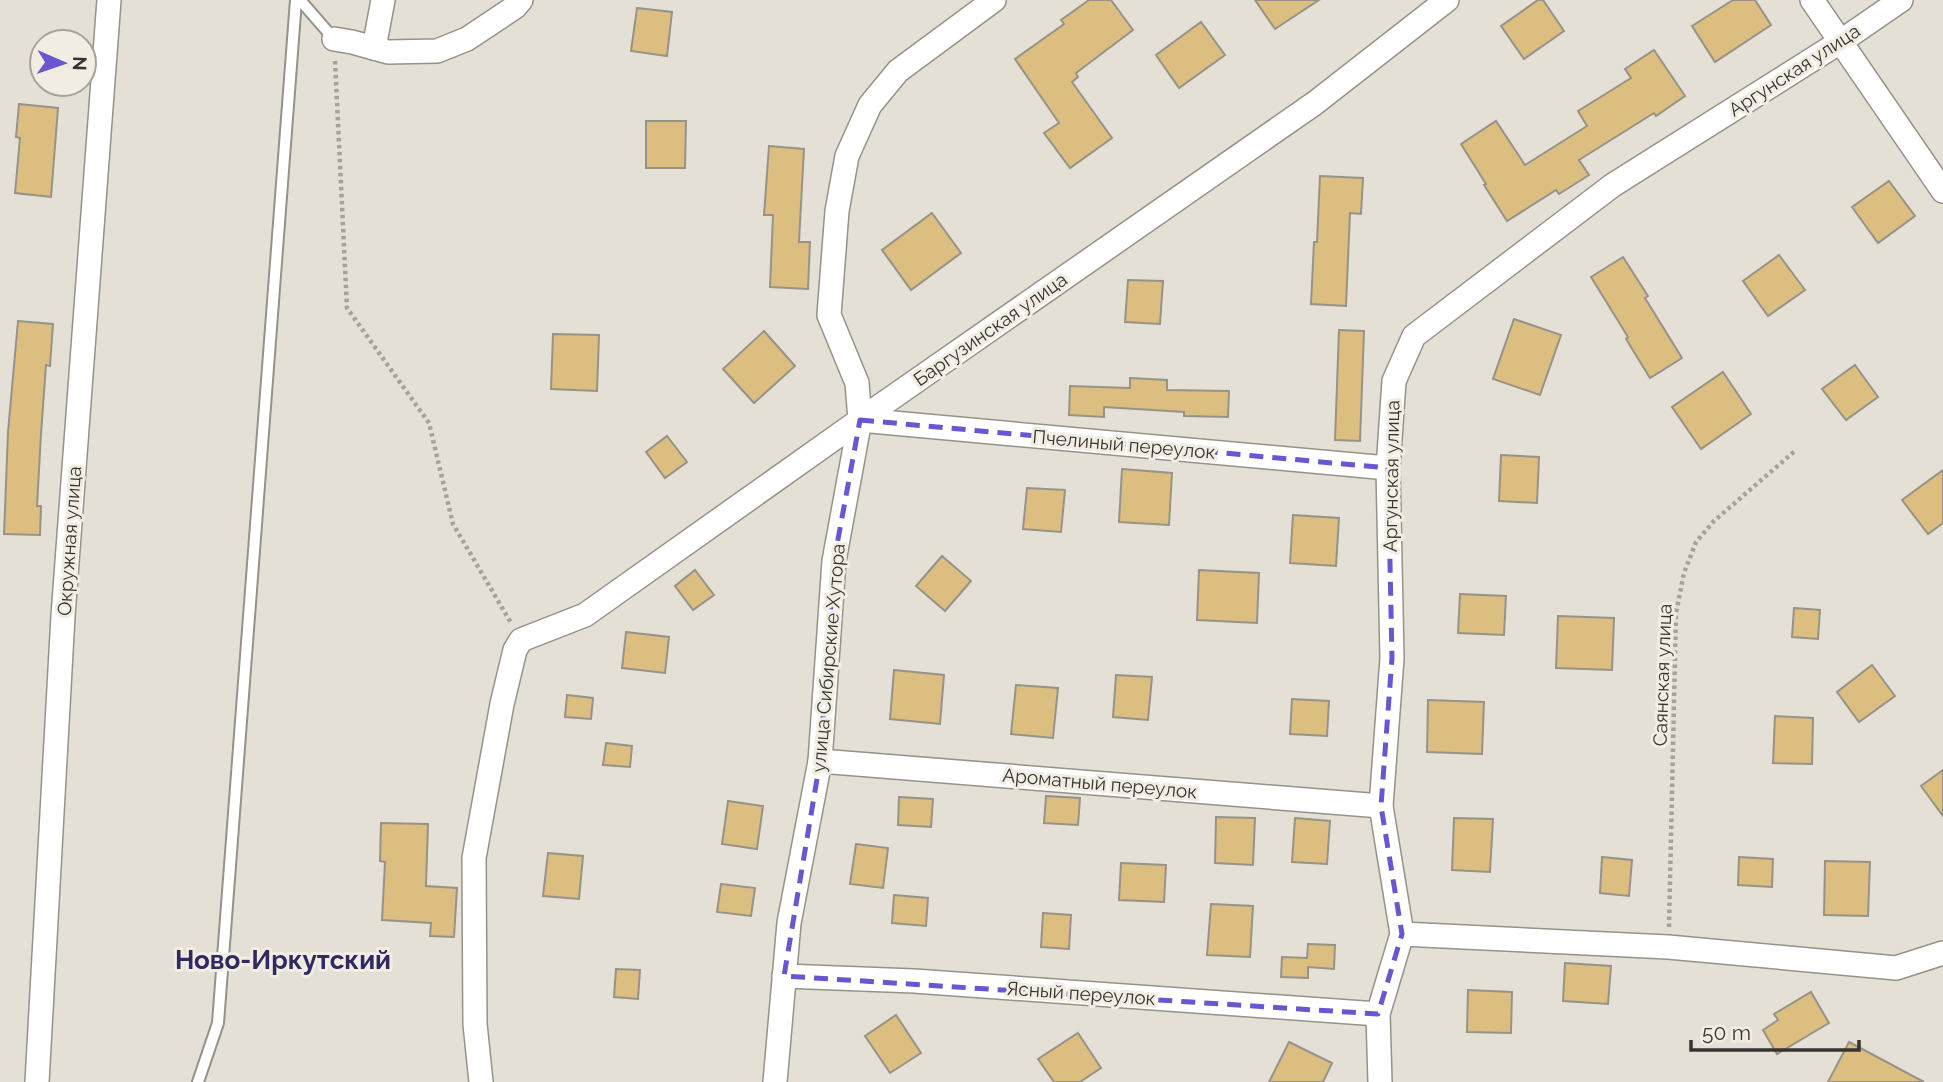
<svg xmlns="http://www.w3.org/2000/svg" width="1943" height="1082" font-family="Raleway,sans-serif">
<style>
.building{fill:#dbbe80;stroke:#979388;stroke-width:2}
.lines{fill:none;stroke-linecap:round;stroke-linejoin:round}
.service-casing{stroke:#979288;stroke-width:14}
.minor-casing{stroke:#979288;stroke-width:26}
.path{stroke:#a6a29a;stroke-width:4.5;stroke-dasharray:3.5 3.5;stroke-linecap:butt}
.service{stroke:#fff;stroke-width:10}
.minor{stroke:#fff;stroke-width:23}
.marked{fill:none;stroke:#6857d1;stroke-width:5;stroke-dasharray:14 9;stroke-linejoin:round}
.labels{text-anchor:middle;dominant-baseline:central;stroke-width:6;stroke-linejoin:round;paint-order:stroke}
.street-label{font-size:19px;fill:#363430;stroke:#f2ede2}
.district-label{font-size:26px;font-weight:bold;fill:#302964;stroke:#f2ede2}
</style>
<rect width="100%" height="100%" fill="#e5e0d5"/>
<g class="building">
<polygon points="1089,0 1111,0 1133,30 1076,73 1078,77 1072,82 1112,138 1070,168 1044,133 1059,123 1015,59 1064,24 1061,20"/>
<polygon points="1255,0 1319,0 1275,29"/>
<polygon points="1538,0 1543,0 1564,31 1524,59 1501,26"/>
<polygon points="1733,0 1755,0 1771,25 1715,62 1692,26"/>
<polygon points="637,8 672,12 667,56 631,51"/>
<polygon points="1201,22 1225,55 1179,88 1156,55"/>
<polygon points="1654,50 1685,96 1656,116 1654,113 1579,160 1589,175 1559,194 1556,190 1507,221 1484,185 1486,184 1461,144 1496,121 1525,165 1587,126 1578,111 1631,78 1625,69"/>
<polygon points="19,104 58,108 51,197 15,193 20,138 16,137"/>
<polygon points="646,121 686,121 685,168 646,168"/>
<polygon points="769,146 804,149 799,242 810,242 808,289 770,287 773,215 764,215"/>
<polygon points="1320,176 1363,178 1361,214 1350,213 1346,306 1311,304 1314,242 1317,242"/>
<polygon points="1889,181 1915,216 1878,243 1852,207"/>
<polygon points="932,213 961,253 911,290 882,250"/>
<polygon points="1779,255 1805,290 1768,316 1743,281"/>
<polygon points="1623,257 1648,296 1645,298 1682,358 1650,378 1626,339 1628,337 1591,277"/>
<polygon points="1128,280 1163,281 1160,324 1125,322"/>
<polygon points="1514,319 1561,335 1540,395 1493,379"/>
<polygon points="18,321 53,324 50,366 46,365 41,434 37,506 41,506 40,535 4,534 8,432"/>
<polygon points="1339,330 1364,331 1360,441 1335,440"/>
<polygon points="764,331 795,366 754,403 723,369"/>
<polygon points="553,334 599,335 597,391 551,389"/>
<polygon points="1855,365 1878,397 1846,420 1822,389"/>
<polygon points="1723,372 1751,414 1701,449 1672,407"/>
<polygon points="1130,378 1167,380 1167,390 1229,391 1228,417 1184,416 1184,412 1104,407 1104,417 1069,415 1070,386 1130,388"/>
<polygon points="667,436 687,462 665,478 646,452"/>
<polygon points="1501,455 1539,457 1537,503 1499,501"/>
<polygon points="1122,469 1172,473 1169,525 1119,522"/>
<polygon points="1943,470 1943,523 1928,534 1902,500"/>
<polygon points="1027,488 1065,490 1061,532 1023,529"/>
<polygon points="1293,515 1339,518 1336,566 1290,563"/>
<polygon points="942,556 971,581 945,611 916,586"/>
<polygon points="695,570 714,595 693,610 675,586"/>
<polygon points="1199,570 1259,573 1257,623 1197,620"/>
<polygon points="1460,594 1506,596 1504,635 1458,633"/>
<polygon points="1794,608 1820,610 1818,639 1792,637"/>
<polygon points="1558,616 1614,618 1612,670 1556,668"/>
<polygon points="626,632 669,637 665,673 622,668"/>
<polygon points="1872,665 1895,696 1859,722 1837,692"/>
<polygon points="894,670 944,675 940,724 890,719"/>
<polygon points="1116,675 1152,677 1148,720 1113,717"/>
<polygon points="1016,685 1058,688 1053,738 1011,734"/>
<polygon points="567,695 593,698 591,719 565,717"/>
<polygon points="1292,699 1329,701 1327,736 1290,734"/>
<polygon points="1428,700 1484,702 1482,754 1427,752"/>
<polygon points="1775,716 1813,718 1812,764 1773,763"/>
<polygon points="606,743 632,746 630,767 603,765"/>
<polygon points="1943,770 1943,816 1921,786"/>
<polygon points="1046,796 1080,798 1078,825 1044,823"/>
<polygon points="899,797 933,799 931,827 898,825"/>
<polygon points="728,801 763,806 757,849 722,844"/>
<polygon points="1216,817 1255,818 1253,865 1215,863"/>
<polygon points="1295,818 1330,821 1327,864 1292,862"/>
<polygon points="1454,818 1493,819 1490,872 1452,870"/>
<polygon points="381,823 428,824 426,886 457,888 454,937 430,936 431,923 382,920 385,862 380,861"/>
<polygon points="856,844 888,848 883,888 850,884"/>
<polygon points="548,853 583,856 579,899 543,896"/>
<polygon points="1602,857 1632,860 1629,896 1600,893"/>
<polygon points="1739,857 1773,859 1772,887 1738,885"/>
<polygon points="1825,861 1870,862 1868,916 1824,915"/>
<polygon points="1121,863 1166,865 1164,902 1119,900"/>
<polygon points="721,884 755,888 751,916 717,912"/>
<polygon points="894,895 928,898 926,926 892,923"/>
<polygon points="1211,904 1253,906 1250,957 1207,955"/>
<polygon points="1043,913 1071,915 1069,949 1041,947"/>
<polygon points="1308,944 1335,945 1334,969 1308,967 1308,978 1281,977 1282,957 1307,958"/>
<polygon points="1565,963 1611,966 1608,1004 1563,1001"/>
<polygon points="616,969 640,970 638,999 614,997"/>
<polygon points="1468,990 1512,992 1511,1033 1467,1032"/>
<polygon points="1811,992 1829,1023 1777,1054 1763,1030 1778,1020 1774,1014"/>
<polygon points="896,1015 921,1053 890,1073 865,1036"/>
<polygon points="1078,1033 1101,1068 1080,1082 1054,1082 1038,1059"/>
<polygon points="1289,1042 1332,1063 1323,1082 1269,1082"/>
<polygon points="1849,1042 1924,1082 1828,1082"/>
</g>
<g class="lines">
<defs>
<g id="service">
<polyline points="300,0 334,39"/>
<polyline points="198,1082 218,1023 296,0"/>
</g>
<g id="minor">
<polyline points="1812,0 1943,191"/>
<polyline points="334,39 352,42 388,52 437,51 467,39 515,7 521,0"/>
<polyline points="374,48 383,0"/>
<polyline points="860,420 1388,468"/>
<polyline points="820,761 1381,806"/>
<polyline points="1402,934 1668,947 1896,968 1943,953"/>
<polyline points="784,976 914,981 1378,1014"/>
<polyline points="37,1082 63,616 109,0"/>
<polyline points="481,1082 475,1024 474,858 502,704 515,650 521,640 585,615 860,420 1315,103 1447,0"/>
<polyline points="775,1082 789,923 820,761 834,561 860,420 857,383 829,315 837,211 847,156 870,105 898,71 994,0"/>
<polyline points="1380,1082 1378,1014 1402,934 1381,806 1392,658 1388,468 1394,381 1414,336 1613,185 1840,42 1901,0"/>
</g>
</defs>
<use href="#service" class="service-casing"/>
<use href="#minor" class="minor-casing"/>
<g class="path">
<polyline points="335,61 347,308 429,423 453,524 511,623"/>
<polyline points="1669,927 1676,613 1684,573 1696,542 1714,521 1796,450"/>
</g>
<use href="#service" class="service"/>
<use href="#minor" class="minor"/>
</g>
<path class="marked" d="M860,420L1388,468L1392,658L1381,806L1402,934L1378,1014L784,976L820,761L834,561Z"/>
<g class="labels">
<g class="street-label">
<text transform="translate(1794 70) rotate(-33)">Аргунская улица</text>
<text transform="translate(990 329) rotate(-35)">Баргузинская улица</text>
<text transform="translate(1124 444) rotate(5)">Пчелиный переулок</text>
<text transform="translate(1391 476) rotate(-89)">Аргунская улица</text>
<text transform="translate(69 541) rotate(-86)">Окружная улица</text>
<text transform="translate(828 658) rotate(-85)">улица Сибирские Хутора</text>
<text transform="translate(1662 675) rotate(-88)">Саянская улица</text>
<text transform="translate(1100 783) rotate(5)">Ароматный переулок</text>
<text transform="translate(1081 993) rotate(4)">Ясный переулок</text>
</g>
<g class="district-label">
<text x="283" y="960">Ново-Иркутский</text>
</g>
</g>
<g transform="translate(63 63) rotate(92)"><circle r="33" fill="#f2ede2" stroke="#a7a39b" stroke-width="2"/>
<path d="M0-5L12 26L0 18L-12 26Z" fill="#6857d1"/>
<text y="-10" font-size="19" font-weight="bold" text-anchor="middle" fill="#363430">N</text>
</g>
<path d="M1691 1040v10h168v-10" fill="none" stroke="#363430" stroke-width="3.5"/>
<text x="1702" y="1040" font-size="21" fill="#363430" stroke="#f2ede2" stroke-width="5" paint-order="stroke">50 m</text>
</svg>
